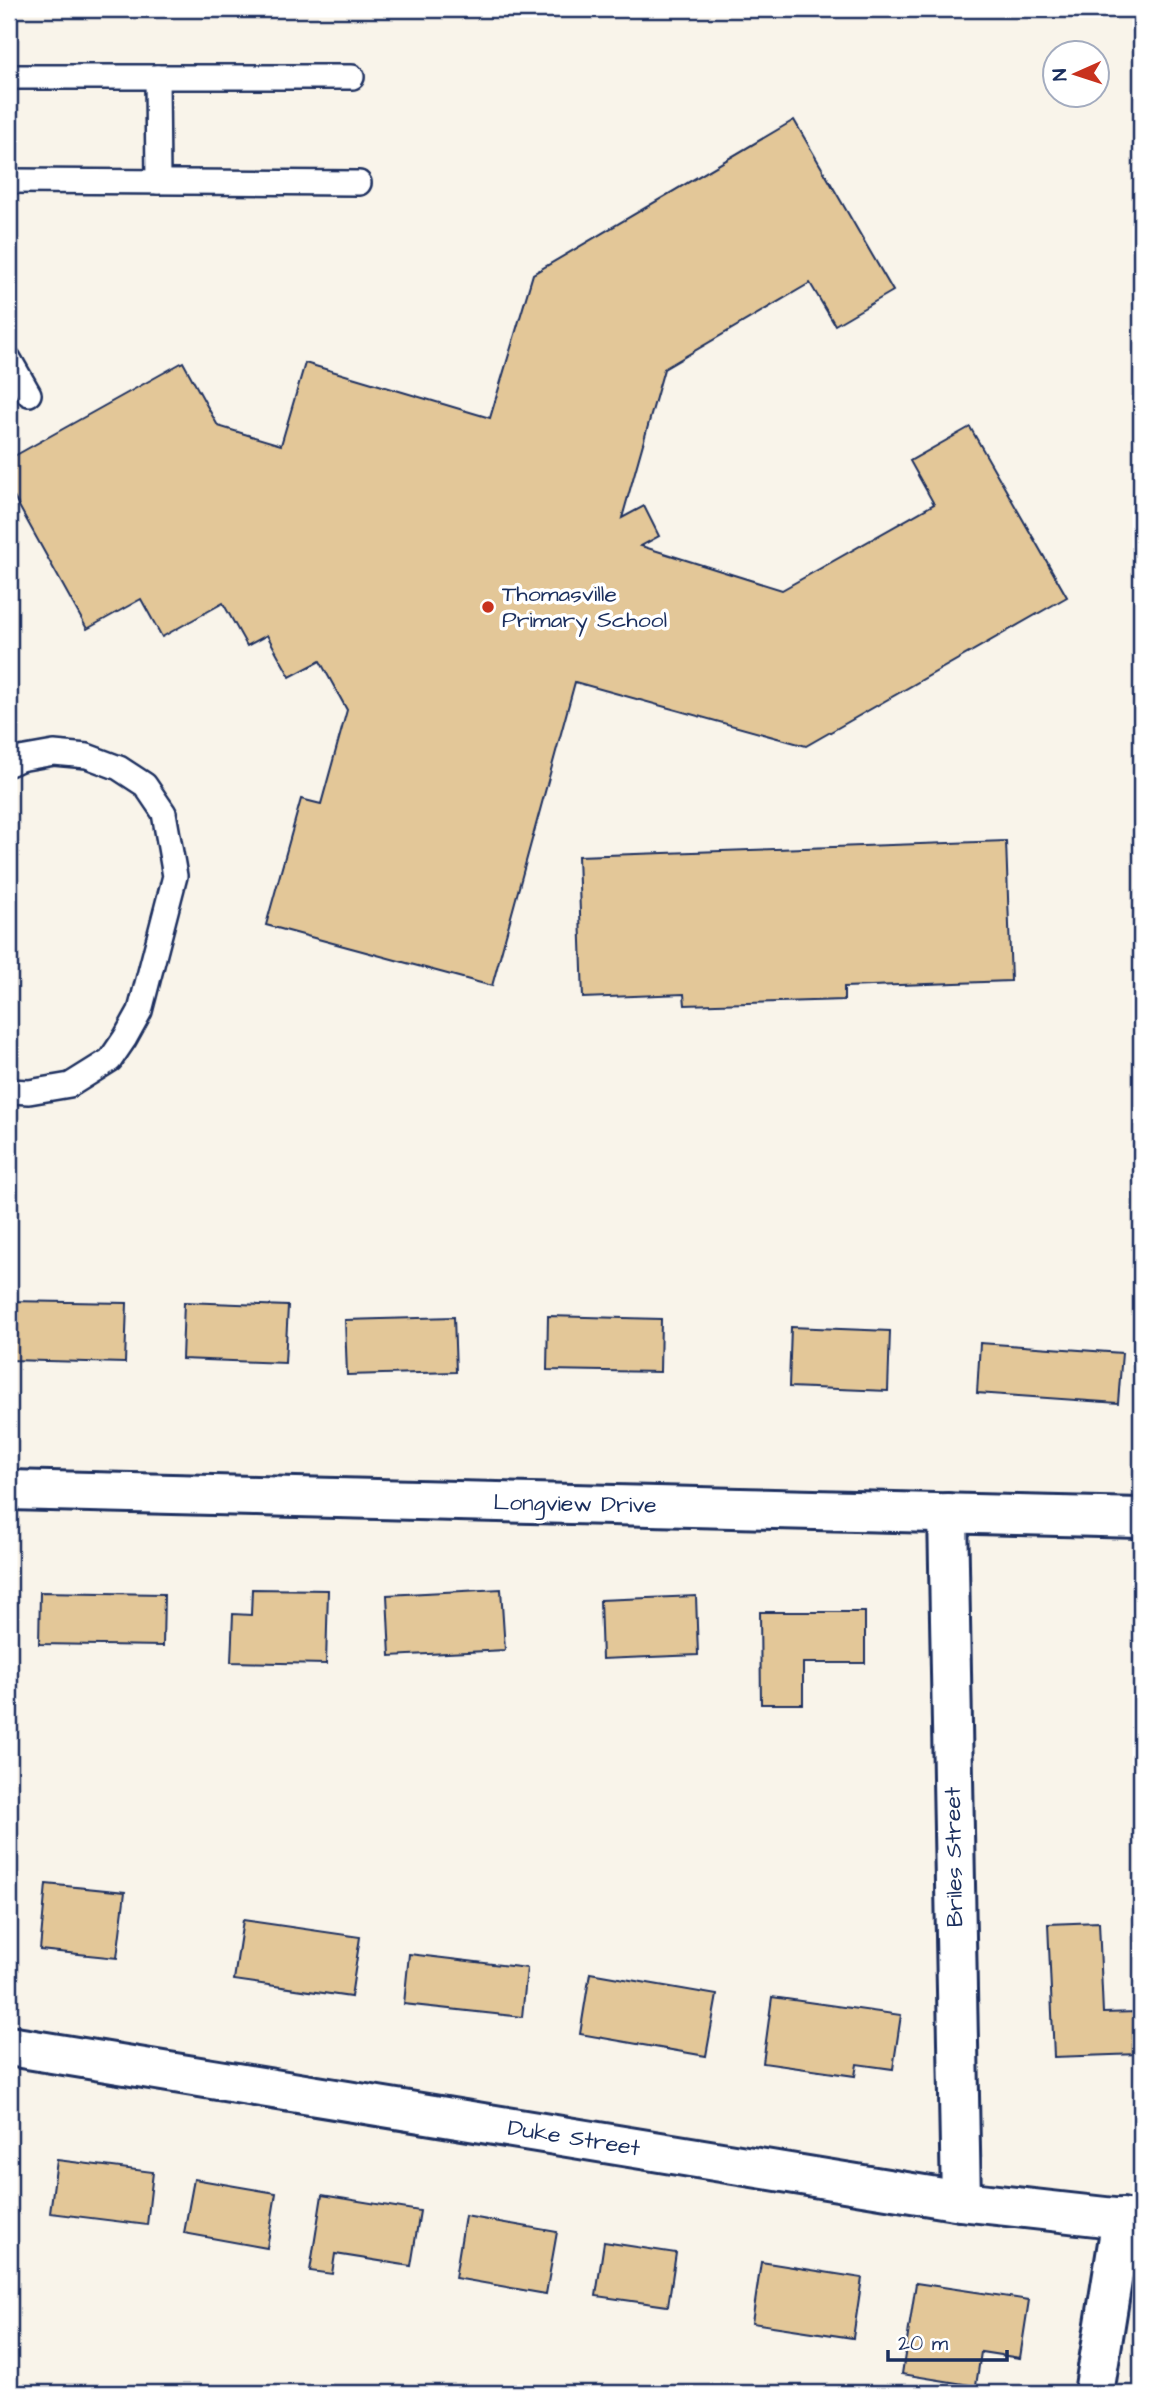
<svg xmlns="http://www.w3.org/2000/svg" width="1150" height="2402" font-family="'Architects Daughter',sans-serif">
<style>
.building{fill:#e3c798;stroke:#1b2f5e;stroke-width:2}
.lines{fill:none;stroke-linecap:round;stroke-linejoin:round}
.service-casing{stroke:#1b2f5e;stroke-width:28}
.minor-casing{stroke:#1b2f5e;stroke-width:44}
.service{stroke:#fff;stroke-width:23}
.minor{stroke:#fff;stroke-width:38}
.poi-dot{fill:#c8321e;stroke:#fff;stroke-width:2.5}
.labels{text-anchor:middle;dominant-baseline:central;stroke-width:7;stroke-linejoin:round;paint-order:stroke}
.poi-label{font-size:23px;fill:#1b2f5e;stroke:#fff;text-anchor:start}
.street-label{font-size:23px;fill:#1b2f5e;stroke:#fff}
</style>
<rect width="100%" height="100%" fill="#f9f4ea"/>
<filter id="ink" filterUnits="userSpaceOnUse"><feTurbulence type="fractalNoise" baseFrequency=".0143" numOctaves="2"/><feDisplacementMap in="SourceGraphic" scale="14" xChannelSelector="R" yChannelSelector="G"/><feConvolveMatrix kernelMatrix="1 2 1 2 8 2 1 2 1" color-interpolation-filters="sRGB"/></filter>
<g filter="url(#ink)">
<g class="building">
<polygon points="794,120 893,291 835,325 810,283 664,369 622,518 644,506 659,536 641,546 782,590 934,504 910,461 970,427 1067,597 806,746 575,682 492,986 266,925 301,799 321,804 347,710 320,661 290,677 267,635 247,646 223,603 162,637 141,599 87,629 9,488 9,459 183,362 218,426 281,445 305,363 490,418 533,274"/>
<polygon points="1006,841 1011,981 844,987 844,1000 685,1005 684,994 583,998 578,856"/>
<polygon points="9,1301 127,1303 125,1363 9,1360"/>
<polygon points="184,1302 288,1306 285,1363 182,1359"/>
<polygon points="548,1316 661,1319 660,1372 547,1370"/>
<polygon points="454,1317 456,1372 347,1375 345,1320"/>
<polygon points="791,1327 890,1331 888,1391 789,1387"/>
<polygon points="980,1343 1122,1353 1118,1403 977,1393"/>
<polygon points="252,1589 328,1590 326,1664 231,1662 233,1614 251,1615"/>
<polygon points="501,1589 505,1650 390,1656 387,1595"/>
<polygon points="40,1592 164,1594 163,1646 39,1644"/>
<polygon points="696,1596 698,1655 602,1659 600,1600"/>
<polygon points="760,1612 865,1612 865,1663 803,1663 803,1704 761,1704"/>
<polygon points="46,1884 125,1892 117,1958 40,1950"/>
<polygon points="243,1920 360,1937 351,1997 234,1980"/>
<polygon points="1099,1922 1103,2013 1137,2012 1139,2054 1054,2057 1048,1924"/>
<polygon points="409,1954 527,1968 522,2017 404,2004"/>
<polygon points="590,1973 717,1995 706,2056 580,2034"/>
<polygon points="772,1997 901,2015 893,2069 857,2064 855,2076 763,2063"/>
<polygon points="57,2160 153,2172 147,2225 50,2213"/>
<polygon points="194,2179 276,2193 267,2248 184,2233"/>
<polygon points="322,2195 420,2211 411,2266 335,2254 332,2274 310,2271"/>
<polygon points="465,2216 557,2232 546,2294 455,2278"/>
<polygon points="604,2242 676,2253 668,2306 596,2296"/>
<polygon points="761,2262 862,2278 853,2338 752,2323"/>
<polygon points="916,2283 1029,2300 1020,2358 981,2352 976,2386 902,2374"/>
</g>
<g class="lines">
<defs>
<g id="service">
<polyline points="9,77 352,77"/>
<polyline points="157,77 158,182"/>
<polyline points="9,181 359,183"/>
<polyline points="9,359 29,394"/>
<polyline points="9,764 20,759 54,753 87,756 119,768 145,785 164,813 175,876 140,1011 125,1038 110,1060 70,1085 29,1092 9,1091"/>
</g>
<g id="minor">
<polyline points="9,1490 1141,1518"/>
<polyline points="948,1513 961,2201"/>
<polyline points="9,2046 961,2201 1141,2221"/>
<polyline points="1094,2393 1122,2218"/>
</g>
</defs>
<use href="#service" class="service-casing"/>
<use href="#minor" class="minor-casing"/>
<use href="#service" class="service"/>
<use href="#minor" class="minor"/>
</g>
</g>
<circle class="poi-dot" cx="488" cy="607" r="7"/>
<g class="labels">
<g class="poi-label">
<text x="502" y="594">Thomasville<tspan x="502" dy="26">Primary School</tspan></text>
</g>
<g class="street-label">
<text transform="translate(575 1504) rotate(1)">Longview Drive</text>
<text transform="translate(954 1857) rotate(-91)">Briles Street</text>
<text transform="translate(574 2138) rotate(9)">Duke Street</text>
</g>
</g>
<rect width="1150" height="2402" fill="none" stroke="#fff" stroke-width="35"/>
<rect x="18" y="18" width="1115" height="2367" fill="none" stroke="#1b2f5e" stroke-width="2.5" filter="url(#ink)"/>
<g transform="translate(1076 74) rotate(267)"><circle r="33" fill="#ffffff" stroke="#a4acbf" stroke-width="2"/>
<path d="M0-5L12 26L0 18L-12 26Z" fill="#c8321e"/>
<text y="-10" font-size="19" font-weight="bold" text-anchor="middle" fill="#1b2f5e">N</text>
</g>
<path d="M888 2350v10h119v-10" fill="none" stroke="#1b2f5e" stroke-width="3.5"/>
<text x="898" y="2350" font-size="21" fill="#1b2f5e" stroke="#ffffff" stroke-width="5" paint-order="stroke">20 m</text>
</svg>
